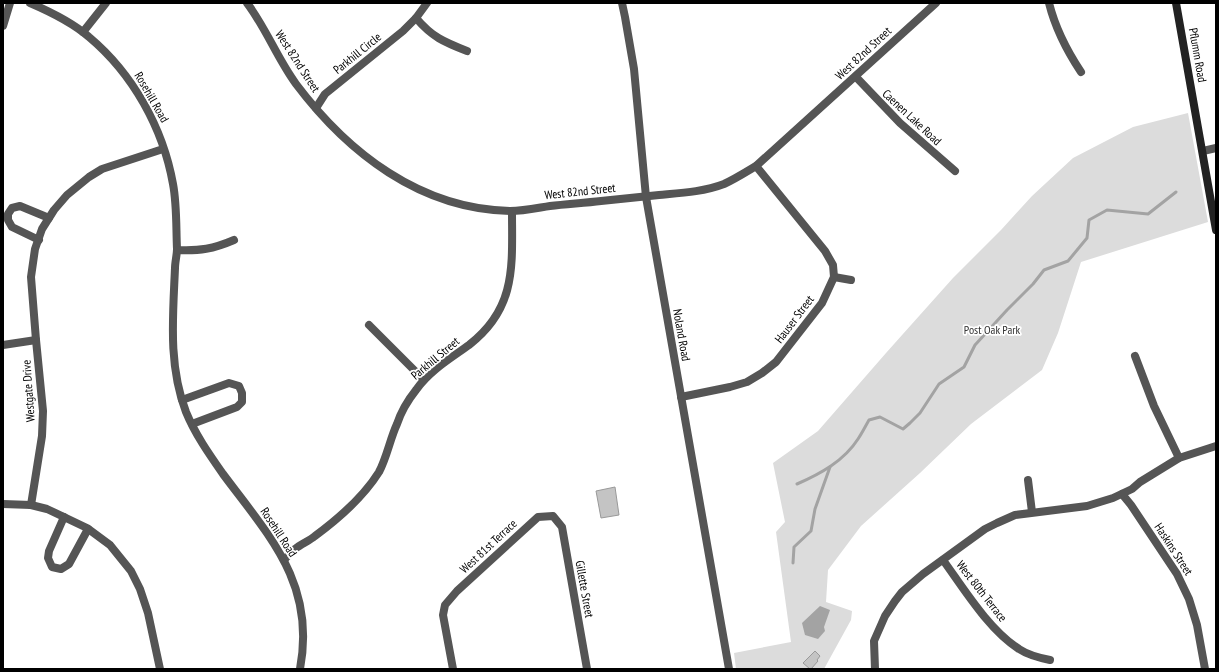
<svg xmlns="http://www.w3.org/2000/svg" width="1219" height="672" font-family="'PT Sans Narrow',sans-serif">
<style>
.green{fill:#dcdcdc}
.water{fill:#a3a3a3}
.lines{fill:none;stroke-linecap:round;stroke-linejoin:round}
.stream{stroke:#a3a3a3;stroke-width:3}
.building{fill:#c4c4c4;stroke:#999}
.minor{stroke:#555;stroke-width:8}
.secondary{stroke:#222;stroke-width:8}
.labels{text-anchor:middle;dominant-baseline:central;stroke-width:3.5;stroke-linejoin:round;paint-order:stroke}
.street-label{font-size:12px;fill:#000;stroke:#fff}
.park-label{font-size:12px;fill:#333;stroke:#fff}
</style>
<rect width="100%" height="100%" fill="#fff"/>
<polygon class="green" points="1188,113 1208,222 1081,262 1058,333 1042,370 971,424 920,473 861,526 828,570 826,602 852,611 851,620 824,669 736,669 734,653 791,642 776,532 785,522 773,463 818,431 886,353 953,278 1001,230 1032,196 1073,158 1133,127"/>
<polygon class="water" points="820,606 830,610 824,627 825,631 818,639 805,635 802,623"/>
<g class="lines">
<g class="stream">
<path d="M797,484C820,474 844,461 858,439C862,433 865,427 869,420L880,417L903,429L910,423L920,413L939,384L964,367L975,345L1007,310L1033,284L1044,270L1068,261L1087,238L1089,220L1107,210L1148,214L1176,192"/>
<polyline points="793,563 794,547 811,531 815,509 830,467"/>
</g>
</g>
<g class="building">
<polygon points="615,487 619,515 601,518 596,491"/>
<polygon points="815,651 820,656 817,660 818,661 811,669 810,669 803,663"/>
</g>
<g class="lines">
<g class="minor">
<path d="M30,3C51,12 72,22 89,37C133,74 163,128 173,184C177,205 176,228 177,249C177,255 175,262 175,268C173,316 168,365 186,412C195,434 209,454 223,474C270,537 316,584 300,669"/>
<path d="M247,3C266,28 277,58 296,84C348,153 420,209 510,211C524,211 537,208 550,206C567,204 584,203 601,201C620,199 639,197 659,195C681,193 703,192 724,184C735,179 746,172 756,166L936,3"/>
<polyline points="622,3 625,17 634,69 646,197 729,669"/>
<path d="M1049,3C1055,27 1067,51 1081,72"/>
<path d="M416,18C432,37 444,42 467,51"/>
<polyline points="3,26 10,3"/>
<polyline points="83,32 106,3"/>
<polyline points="856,77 900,123 955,171"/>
<polyline points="316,108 325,94 403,31 416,18 427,3"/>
<polyline points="1203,151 1216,148"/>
<polyline points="39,240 12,227 8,220 8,214 12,208 20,206 49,218"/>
<path d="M177,250C200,251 213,249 234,240"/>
<polyline points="834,277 851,280"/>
<polyline points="369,325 424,380"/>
<polyline points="3,345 36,340"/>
<polyline points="1135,356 1154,406 1179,458"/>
<polyline points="681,397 730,387 747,382 762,373 776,362 822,303 834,277 833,265 825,251 756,166"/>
<polyline points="182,400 229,383 239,386 242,393 242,402 237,407 192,424"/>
<polyline points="1028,480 1032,512"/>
<polyline points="1122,494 1131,505 1177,574 1189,599 1197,625 1205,669"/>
<polyline points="3,504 31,505 47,509 87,528 110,545 131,571 140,589 148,613 160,669"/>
<polyline points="31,505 42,436 43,411 36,340 31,277 35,249 42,229 54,210 67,195 89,177 102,169 163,149"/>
<polyline points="64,517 49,551 48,558 52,567 61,569 69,564 88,529"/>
<path d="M284,560C288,556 291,552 295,549C301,544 309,541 315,536C338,519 364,496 379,472C387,457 390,439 397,424C401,412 408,400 416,390C429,371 451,358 469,345C517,308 512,265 512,211"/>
<path d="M943,560C964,589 989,630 1019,649C1028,655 1040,658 1050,660"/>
<polyline points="453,669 443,615 445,605 457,591 538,517 553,516 562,527 587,669"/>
<polyline points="875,669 874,641 885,616 895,601 902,592 923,574 985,529 997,523 1015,515 1087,506 1113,498 1132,489 1140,482 1179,458 1216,446"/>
</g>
<polyline class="secondary" points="1176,3 1216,230"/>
</g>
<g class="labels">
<g class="street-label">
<text transform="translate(357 53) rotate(-39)">Parkhill Circle</text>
<text transform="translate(863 53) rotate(-43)">West 82nd Street</text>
<text transform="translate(1198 55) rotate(80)">Pflumm Road</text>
<text transform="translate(298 61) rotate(57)">West 82nd Street</text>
<text transform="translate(152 97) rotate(60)">Rosehill Road</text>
<text transform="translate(912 117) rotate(43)">Caenen Lake Road</text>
<text transform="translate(580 191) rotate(-6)">West 82nd Street</text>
<text transform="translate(794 319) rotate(-53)">Hauser Street</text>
<text transform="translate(682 335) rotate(80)">Noland Road</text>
<text transform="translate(435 358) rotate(-40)">Parkhill Street</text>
<text transform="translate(28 391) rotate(-94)">Westgate Drive</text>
<text transform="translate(279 532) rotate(57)">Rosehill Road</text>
<text transform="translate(488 546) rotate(-43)">West 81st Terrace</text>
<text transform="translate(1174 549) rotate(57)">Haskins Street</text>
<text transform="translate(585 589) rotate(80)">Gillette Street</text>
<text transform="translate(982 591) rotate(52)">West 80th Terrace</text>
</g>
<g class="park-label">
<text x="992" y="329">Post Oak Park</text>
</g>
</g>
<rect width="1219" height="672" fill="none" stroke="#000000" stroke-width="8"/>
</svg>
